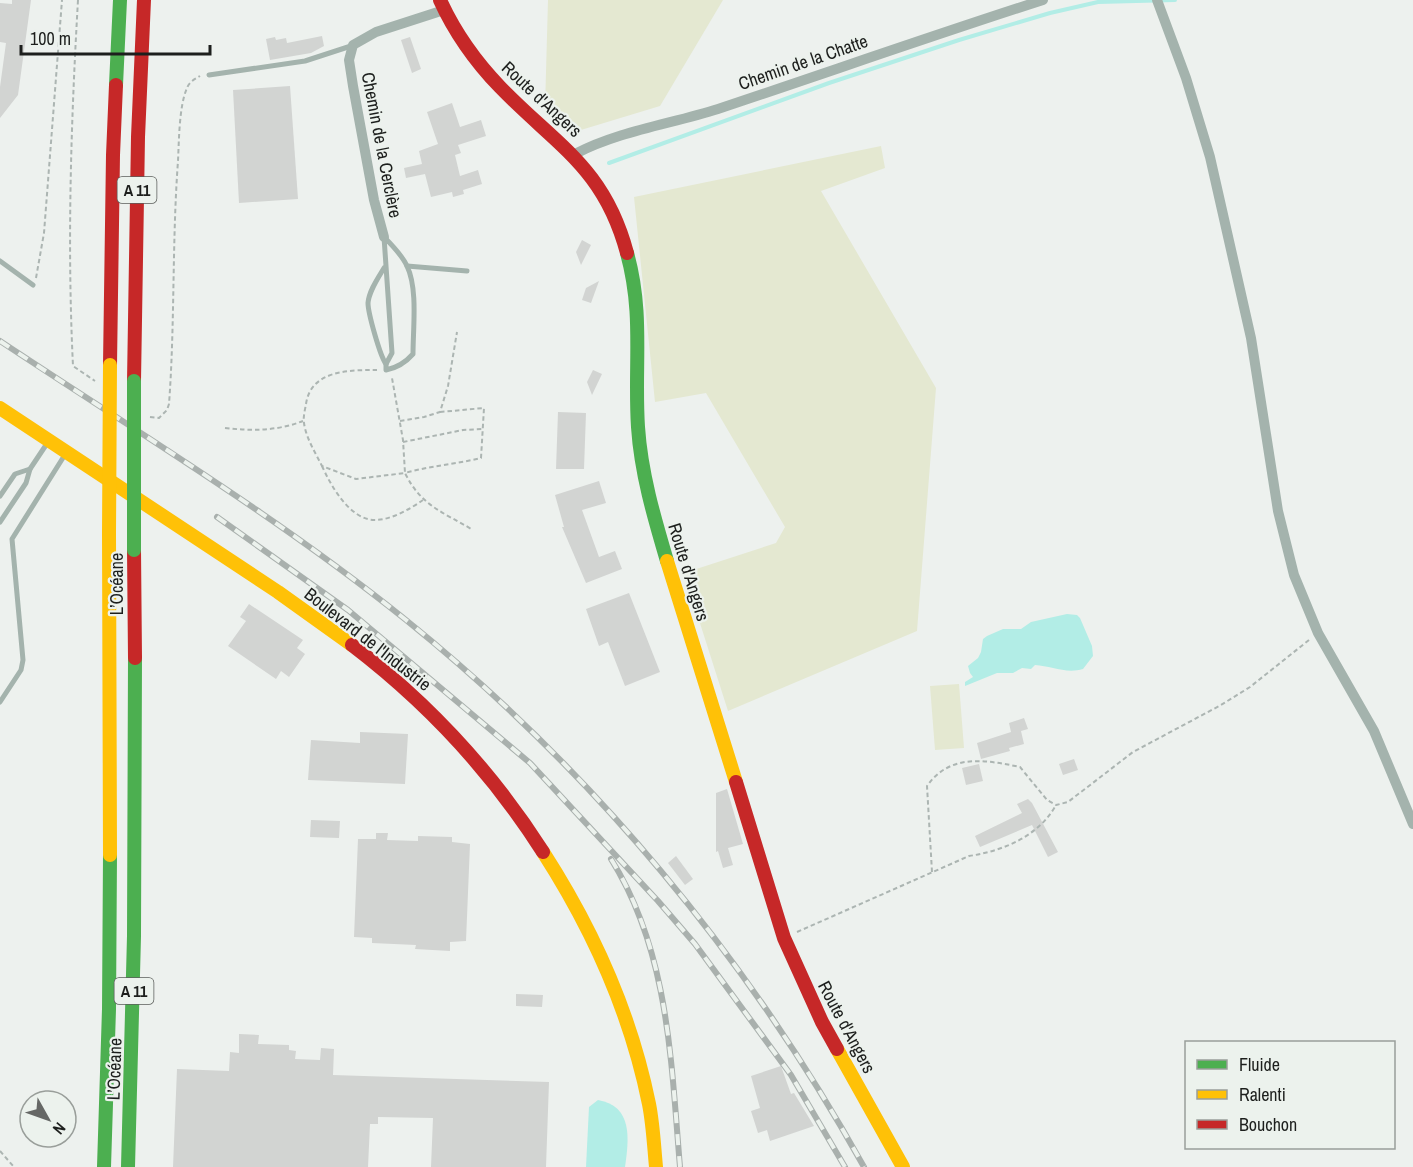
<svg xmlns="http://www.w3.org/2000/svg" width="1413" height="1167" font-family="'Archivo Narrow',sans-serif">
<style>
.green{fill:#e4e8d1}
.water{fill:#b2ede6}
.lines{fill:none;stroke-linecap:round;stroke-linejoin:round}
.stream{stroke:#b2ede6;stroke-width:4}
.building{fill:#d2d4d2}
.path{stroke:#acb5b2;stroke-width:2;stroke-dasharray:4.5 3;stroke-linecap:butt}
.lane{stroke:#a4b3ad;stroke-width:5}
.street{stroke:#a4b3ad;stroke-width:10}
.fast{stroke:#4caf50;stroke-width:14}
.slow{stroke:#ffc107;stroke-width:14}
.jam{stroke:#c62828;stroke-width:14}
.rail-casing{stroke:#a9b0ad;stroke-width:6}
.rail{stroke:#ecf2ed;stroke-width:4;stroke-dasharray:11;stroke-linecap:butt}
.fast-bridge{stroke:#4caf50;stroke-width:14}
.slow-bridge{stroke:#ffc107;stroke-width:14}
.labels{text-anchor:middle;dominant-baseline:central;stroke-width:4.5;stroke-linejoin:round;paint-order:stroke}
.shield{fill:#ecf2ed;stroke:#5b5e5b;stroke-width:1.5}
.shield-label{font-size:16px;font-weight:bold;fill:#1d1f1d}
.street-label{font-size:18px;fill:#1d1f1d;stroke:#ecf2ed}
</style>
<rect width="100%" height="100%" fill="#edf1ee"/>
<g class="green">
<polygon points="548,0 723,0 660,106 571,133 545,108"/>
<polygon points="881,146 885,168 821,191 936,388 917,631 728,711 684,573 776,543 785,527 706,393 655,402 634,197"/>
<polygon points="959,684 964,748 935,750 930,686"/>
</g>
<g class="water">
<path d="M1067,614L1077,615L1080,618L1092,646L1093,656L1083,669C1066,674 1051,666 1035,665L1031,669L1022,668L1013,673H997L965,686V682L973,677L970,673L968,666L978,658L981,652L983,639L987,636L1003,629H1021L1031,622Z"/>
<path d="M598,1100C633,1106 629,1139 625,1167H586L589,1107Z"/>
</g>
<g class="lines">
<polyline class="stream" points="609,163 829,83 959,40 1050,13 1098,2 1175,0"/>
</g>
<g class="building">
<polygon points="12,0 31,0 18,95 0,118 0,87 6,43 0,42 0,3 12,4"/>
<polygon points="322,36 324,46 311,53 270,60 266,39 275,37 276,40 286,38 287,43"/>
<polygon points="410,37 421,69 412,73 401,40"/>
<polygon points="290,86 298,199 239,203 233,90"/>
<polygon points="452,103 460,127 481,120 486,136 458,145 461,153 455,155 460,176 478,170 482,184 463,190 464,194 453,197 452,192 431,197 425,174 406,178 404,168 422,164 419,151 438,144 427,112"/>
<polygon points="582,240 591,245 581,265 576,252"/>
<polygon points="599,281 591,303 582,300 586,288"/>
<polygon points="593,370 602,374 592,395 587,382"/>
<polygon points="558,412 586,413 584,469 556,469"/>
<polygon points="599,481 606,503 582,510 599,557 615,551 622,569 586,583 562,527 564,527 555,495"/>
<polygon points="629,593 660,672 625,686 608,642 599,646 586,609"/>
<polygon points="249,604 303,640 297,648 305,654 289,677 281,671 276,679 228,646 246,621 240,617"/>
<polygon points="1024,718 1028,729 1021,731 1024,744 1009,748 1010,751 981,759 977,743 1011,732 1009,723"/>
<polygon points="360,732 408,734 405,784 308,780 311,740 360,743"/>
<polygon points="1074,759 1078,770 1063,775 1059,764"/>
<polygon points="979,764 983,781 966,785 962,768"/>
<polygon points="727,789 743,844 728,848 733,865 723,868 718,851 716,852 716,793"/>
<polygon points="1028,799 1032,803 1058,852 1048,857 1032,825 980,847 975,836 1022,813 1017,804"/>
<polygon points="311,820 340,821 339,838 310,837"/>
<polygon points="376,833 388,833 387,840 418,841 418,836 452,837 452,842 470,844 466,941 450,942 450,951 415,949 416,945 372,943 372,938 354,937 358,839 376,839"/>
<polygon points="676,856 693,879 685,885 668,863"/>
<polygon points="516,994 543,995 542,1007 516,1006"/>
<polygon points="239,1034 259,1035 258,1044 289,1045 289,1050 296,1051 295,1059 320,1060 321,1048 334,1049 333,1075 549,1082 546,1167 431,1167 433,1118 378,1117 378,1124 370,1124 368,1167 173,1167 177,1069 229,1071 230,1052 239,1053"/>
<polygon points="781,1066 791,1094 794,1093 814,1126 770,1141 767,1130 758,1133 751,1111 760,1108 751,1076"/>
</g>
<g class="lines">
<g class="path">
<path d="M78,0C71,122 67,244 73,366L95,381"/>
<polyline points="36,278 44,233 62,0"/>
<path d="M377,370C349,370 311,370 306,404C305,410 303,417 304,423C306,438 315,452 322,466L356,479L405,473L403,440L392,378"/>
<path d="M440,412L484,408L481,458C456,464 430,466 405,473C421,506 443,512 473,530"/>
<path d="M150,417L159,418L167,410L169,404C175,323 172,242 178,161C179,141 179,106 187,88C189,82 195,79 200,76"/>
<polyline points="400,421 424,417 440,412 448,386 457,332"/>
<path d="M225,428C252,431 277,431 303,421"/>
<polyline points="403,442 463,430 483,429"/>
<path d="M322,466C331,486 350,520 375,520C391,520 410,509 423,500"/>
<path d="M932,872L927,786C950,753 986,760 1020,767L1047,800L1056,805L1068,802L1133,752L1221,705L1250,687L1309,640"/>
<path d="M797,932L969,856C1003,851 1039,836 1056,805"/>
<polyline points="0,1151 14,1167"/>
</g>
<g class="lane">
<polyline points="209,75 305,61 351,46"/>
<path d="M384,237C392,245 402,255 407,266C418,289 413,328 413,354C406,362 396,368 386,370V364L392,353Z"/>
<polyline points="0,261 33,285"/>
<polyline points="407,266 467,271"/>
<path d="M384,268C378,278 369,291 368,303C368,313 380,356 386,364"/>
<polyline points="0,496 15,474 30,469"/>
<polyline points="0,522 26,483 30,469 48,442"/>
<polyline points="0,702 21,670 23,660 12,539 66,453"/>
</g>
<g class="street">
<polyline points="1157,0 1186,78 1210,157 1251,338 1278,511 1294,575 1318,633 1374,731 1413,824"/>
<path d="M575,154C619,131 671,124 718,109C826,73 934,35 1043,0"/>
<polyline points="384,237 374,200 353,86 349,60 353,45 376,32 444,10"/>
</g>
<g class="fast">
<polyline points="116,85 120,0"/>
<path d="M627,253C644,314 634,366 638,427C641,473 654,517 667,561"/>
<polyline points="104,1167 109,1009 110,855"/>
<polyline points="128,1167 134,936 135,658"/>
</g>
<g class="slow">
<polyline points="0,408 278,592 352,645"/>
<polyline points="109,533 110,855"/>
<polyline points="667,561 736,782"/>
<path d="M543,852C592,928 631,1015 649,1104C653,1124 654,1146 656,1167"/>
<polyline points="837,1049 903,1167"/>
</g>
<g class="jam">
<path d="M440,0C455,33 475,61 500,87C557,146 604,167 627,253"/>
<polyline points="110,365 113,155 116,85"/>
<polyline points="134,381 138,137 144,0"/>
<polyline points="134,550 135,658"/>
<path d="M352,645C428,703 492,772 543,852"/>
<polyline points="736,782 784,938 822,1022 837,1049"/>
</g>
<defs>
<g id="rail">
<path d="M0,341C137,432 278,517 406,620C592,770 748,958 864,1167"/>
<polyline points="217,517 348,610 530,763 658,901 695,944 791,1075 845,1167"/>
<path d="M611,859C669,952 671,1061 680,1167"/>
</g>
</defs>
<use href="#rail" class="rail-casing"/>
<use href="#rail" class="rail"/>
<polyline class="fast-bridge" points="134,381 134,550"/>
<polyline class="slow-bridge" points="109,533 110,365"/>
</g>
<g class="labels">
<g class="shield">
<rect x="117.5" y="177" width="39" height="26" rx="4.5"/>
<rect x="114.5" y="978" width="39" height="26" rx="4.5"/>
</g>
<g class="shield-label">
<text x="137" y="190">A 11</text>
<text x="134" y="991">A 11</text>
</g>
<g class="street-label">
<text transform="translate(803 62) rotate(-19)">Chemin de la Chatte</text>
<text transform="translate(542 99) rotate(43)">Route d'Angers</text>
<text transform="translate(382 145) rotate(79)">Chemin de la Cerclère</text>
<text transform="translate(689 572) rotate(73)">Route d'Angers</text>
<text transform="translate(116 584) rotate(-90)">L’Océane</text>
<text transform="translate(368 639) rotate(38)">Boulevard de l'Industrie</text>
<text transform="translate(847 1027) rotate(62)">Route d'Angers</text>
<text transform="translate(114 1069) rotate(-88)">L’Océane</text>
</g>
</g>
<rect x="1185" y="1041" width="210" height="108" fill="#ecf2ed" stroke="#999e9a" stroke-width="1.5"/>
<rect x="1197" y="1060" width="30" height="9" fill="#4caf50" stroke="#999e9a" stroke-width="1.5"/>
<text x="1239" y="1071" font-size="18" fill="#1d1f1d">Fluide</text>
<rect x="1197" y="1090" width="30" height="9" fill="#ffc107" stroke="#999e9a" stroke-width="1.5"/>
<text x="1239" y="1101" font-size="18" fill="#1d1f1d">Ralenti</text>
<rect x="1197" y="1120" width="30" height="9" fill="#c62828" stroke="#999e9a" stroke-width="1.5"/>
<text x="1239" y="1131" font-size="18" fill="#1d1f1d">Bouchon</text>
<g transform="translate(48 1119) rotate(130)"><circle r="28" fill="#ecf2ed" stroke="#999e9a" stroke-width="1.5"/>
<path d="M0-4.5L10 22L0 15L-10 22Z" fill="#666866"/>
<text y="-9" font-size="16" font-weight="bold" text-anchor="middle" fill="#1d1f1d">N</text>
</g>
<path d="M21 45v9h189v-9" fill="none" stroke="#1d1f1d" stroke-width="3"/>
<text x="30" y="45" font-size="18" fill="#1d1f1d" stroke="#ecf2ed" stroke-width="4.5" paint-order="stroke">100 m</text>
</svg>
